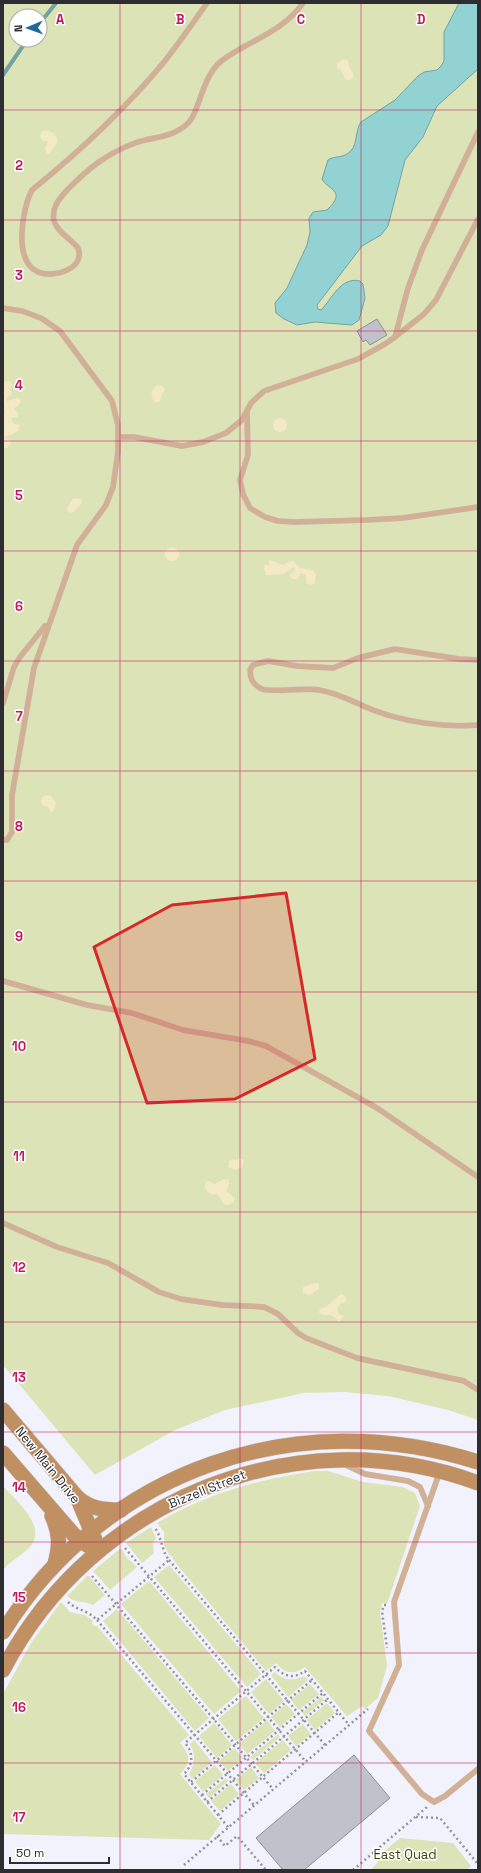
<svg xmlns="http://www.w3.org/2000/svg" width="481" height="1873" font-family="'Space Grotesk',sans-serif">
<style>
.green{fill:#dce3b7;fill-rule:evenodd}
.sand{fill:#f3e9c4}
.water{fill:#93d2d2;stroke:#75a1a2}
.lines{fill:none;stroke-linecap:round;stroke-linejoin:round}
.stream{stroke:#75a1a2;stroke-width:4}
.building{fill:#c0c1ca;stroke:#8e8f98}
.lane-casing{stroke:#cfcfd8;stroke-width:6}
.secondary-casing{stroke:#cfcfd8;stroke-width:16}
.path{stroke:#95959c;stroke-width:2.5;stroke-dasharray:2 3;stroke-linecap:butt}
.lane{stroke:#d2b093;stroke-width:5.5}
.secondary{stroke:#c08f62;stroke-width:15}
.marked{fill:#d62828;fill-opacity:0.2;stroke:#d62828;stroke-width:3;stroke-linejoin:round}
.grid{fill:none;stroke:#c2185b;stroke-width:1;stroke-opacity:0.55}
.labels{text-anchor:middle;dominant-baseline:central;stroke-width:3;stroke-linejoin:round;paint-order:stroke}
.street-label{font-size:13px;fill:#2e2e32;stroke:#fff}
.park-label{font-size:13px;fill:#3e440c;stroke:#fff}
.grid-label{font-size:13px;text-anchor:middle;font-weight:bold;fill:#c2185b;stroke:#fff;stroke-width:3;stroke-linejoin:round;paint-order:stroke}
</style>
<rect width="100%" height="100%" fill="#f2f2fc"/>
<g class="green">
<path d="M3,3H478V1420L448,1410L388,1396L344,1392L304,1393L225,1410L175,1430L95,1475L3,1365ZM16,16H40V40H16Z"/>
<path d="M315,1471H328L363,1482L403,1487L415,1493L420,1506L387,1604L382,1603L380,1612L387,1666L378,1698L365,1709L362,1706L347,1716L305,1667C294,1675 285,1674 276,1663L266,1671L174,1561L172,1556H170L164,1545V1532L157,1523C206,1494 259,1479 315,1471Z"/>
<path d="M3,1486C16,1501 49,1527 29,1548C21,1556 10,1561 3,1570Z"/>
<polygon points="151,1527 156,1538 153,1543 154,1553 142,1563 126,1543"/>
<polygon points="121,1548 127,1558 137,1567 110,1590 93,1571"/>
<polygon points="169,1565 261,1674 247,1687 154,1577"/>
<path d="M88,1575L105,1595L93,1605C82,1600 76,1604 67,1596Z"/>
<polygon points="149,1581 241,1691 214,1714 121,1604"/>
<path d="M61,1602L70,1612L85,1615L93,1621L92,1623L94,1626H97L189,1735L180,1743C191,1756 191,1762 180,1774L221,1824L209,1840L3,1834V1694L31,1643Z"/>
<polygon points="117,1609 209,1718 195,1731 103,1621"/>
<path d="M275,1672C283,1681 294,1681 304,1676L308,1680L288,1697L271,1675Z"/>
<polygon points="266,1679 284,1701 269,1714 251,1692"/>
<polygon points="310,1684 319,1694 299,1710 291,1700"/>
<polygon points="246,1696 264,1718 236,1741 218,1719"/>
<polygon points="321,1697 324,1700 305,1716 302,1713"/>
<polygon points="327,1703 335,1713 315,1730 307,1720"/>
<polygon points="286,1704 295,1714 280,1727 271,1717"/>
<polygon points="267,1720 275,1731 247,1754 239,1744"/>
<polygon points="214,1723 232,1745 217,1758 199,1736"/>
<polygon points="303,1724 311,1734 296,1746 288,1736"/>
<polygon points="278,1734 280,1737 253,1760 250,1757"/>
<path d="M194,1740L212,1762L192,1779L189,1774C195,1763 196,1755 190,1744Z"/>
<polygon points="283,1740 291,1750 264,1773 255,1763"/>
<polygon points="234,1748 243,1758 228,1771 219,1761"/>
<polygon points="215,1765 223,1775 203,1792 195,1781"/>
<polygon points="251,1767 259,1778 244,1790 236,1780"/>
<polygon points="226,1778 228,1781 209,1798 206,1794"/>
<polygon points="231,1784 239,1794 220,1811 211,1801"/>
<polygon points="400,1838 453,1843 471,1866 467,1870 371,1870 378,1862 380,1855"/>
</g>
<g class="sand">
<polygon points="343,59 348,60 349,67 353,73 353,77 350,80 345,79 342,72 337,67 337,63"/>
<polygon points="47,130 55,134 58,141 51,152 49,154 46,153 45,148 48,141 42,141 40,137 41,132"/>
<polygon points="6,381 10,381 12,385 10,389 12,394 7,398 7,401 18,398 21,401 19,405 14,409 19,414 17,417 11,418 14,424 20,425 18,431 11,435 5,436 5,439 11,441 11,443 7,448 3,449 3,416 5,413 3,409 3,384"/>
<path d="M158,385L163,386L165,390L162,394L160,401L155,403C150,397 150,389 158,385Z"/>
<circle cx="280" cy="425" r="7"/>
<polygon points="73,498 81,499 82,503 73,512 69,513 67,509"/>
<circle cx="172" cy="554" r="7"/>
<polygon points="270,560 283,565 288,562 293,561 300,568 312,570 316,574 315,583 311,585 306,583 306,575 300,573 298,579 292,579 289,575 295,571 294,567 283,574 266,575 264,568 265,565 270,565 268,561"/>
<polygon points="46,795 51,796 56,803 53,812 50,812 48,806 44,806 41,804 42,797"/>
<polygon points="239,1158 244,1160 242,1167 235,1170 228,1167 229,1161 233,1159 237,1160"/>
<path d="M223,1179L229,1180V1185L226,1191L235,1198L233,1203L228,1205L224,1204L217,1194C210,1196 204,1191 205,1183L208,1181L215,1184Z"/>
<polygon points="314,1283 319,1283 319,1289 310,1295 303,1293 303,1287"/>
<polygon points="341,1294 344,1295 347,1300 345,1303 341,1303 337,1309 339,1314 344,1316 339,1322 331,1315 322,1315 319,1313 320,1309 327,1306"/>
</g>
<path class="water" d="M459,3H478V69L437,106L423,137L405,160L388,226L381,235L362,246L317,305L318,309L321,310C332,299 341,276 360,281L363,284L365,298L359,320L352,325L315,322L297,325L284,319L276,313L275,303L287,288L307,245L310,232L309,218L313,212L327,210C348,190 327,190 322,179L328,160C333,156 341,158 347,154C359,147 354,132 361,122L395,100L418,76L424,72L437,70L441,66L444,61V32Z"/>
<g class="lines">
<g class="stream">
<polyline points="40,23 56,3"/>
<polyline points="3,75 27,40"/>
</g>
</g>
<g class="building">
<polygon points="377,319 387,335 370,345 366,340 363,342 357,331"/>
<polygon points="354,1755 390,1798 304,1870 283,1870 256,1838"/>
</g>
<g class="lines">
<defs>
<g id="lane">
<path d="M207,3C193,23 179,43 164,62C125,109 79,152 32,190C22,209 13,261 38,272C54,279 86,268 78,248C70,238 58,233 54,221C51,207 60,198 68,189C89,168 106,154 135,143C152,137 171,138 186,125C199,115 201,81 218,64C224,58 233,53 240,49C263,36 288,25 303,3"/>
<polyline points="3,308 22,311 41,318 60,331 112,401 118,425 118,452 113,487 106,505 77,545 34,668 12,795 12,832 7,840 3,840"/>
<polyline points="395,337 424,314 436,300 478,219"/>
<polyline points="247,411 248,455 240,480 243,494 250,508 265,517 278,521 295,522 366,520 403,518 478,507"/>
<polyline points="118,437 134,437 182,446 203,442 226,433 242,420 251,403 264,391 358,359 385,344 395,337 408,288 422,250 478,132"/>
<path d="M478,660L459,659L395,649L358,658L333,668L297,666L268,661L253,665L250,670C250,679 253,685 262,689C273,693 305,687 319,690C339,693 355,703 373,710C404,722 446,728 478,725"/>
<polyline points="3,703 14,667 20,657 45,626"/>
<polyline points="3,981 87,1005 132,1013 183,1030 248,1041 266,1046 377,1108 478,1177"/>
<polyline points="3,1223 57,1247 108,1263 159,1292 181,1299 222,1305 264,1307 278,1314 298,1333 306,1338 357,1358 464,1381 478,1390"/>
<polyline points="346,1465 365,1474 408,1481 420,1487 428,1506"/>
<polyline points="439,1474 394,1602 399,1665 369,1731 422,1794 434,1802 445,1796 478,1769"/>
</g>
<g id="secondary">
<polyline points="3,1410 77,1497 95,1540"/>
<polyline points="3,1453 74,1535 87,1545"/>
<path d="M77,1497C90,1509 103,1510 121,1510"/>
<path d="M52,1516C60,1533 60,1545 55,1564"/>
<path d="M3,1632C105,1469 297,1404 478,1462"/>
<path d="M3,1670C92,1499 297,1416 478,1483"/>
</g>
</defs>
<use href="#lane" class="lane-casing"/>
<use href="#secondary" class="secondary-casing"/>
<g class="path">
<polyline points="125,1548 306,1762"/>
<polyline points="169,1560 325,1745"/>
<polyline points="92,1576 273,1789"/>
<path d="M68,1602C78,1611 86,1609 97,1620L169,1560C161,1549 162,1538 155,1528"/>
<polyline points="386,1605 384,1605 382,1611 387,1648"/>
<polyline points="97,1620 254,1805"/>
<polyline points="191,1782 312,1680"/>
<polyline points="202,1795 323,1693"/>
<polyline points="207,1802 328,1699"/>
<polyline points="218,1815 339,1712"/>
<polyline points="416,1817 440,1818 478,1864"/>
<path d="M228,1827L184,1774C193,1765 194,1753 185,1743L275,1667C284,1677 294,1679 305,1671L349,1725"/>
<polyline points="217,1836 225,1846 237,1836 266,1870"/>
<polyline points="184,1865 368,1709"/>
<polyline points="353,1870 427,1807"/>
</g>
<use href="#lane" class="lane"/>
<use href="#secondary" class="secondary"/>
</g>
<path class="marked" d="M286,893L315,1059L235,1099L147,1103L94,947L172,905Z"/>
<path class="grid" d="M120,3V1870M240,3V1870M361,3V1870M3,110H478M3,220H478M3,331H478M3,441H478M3,551H478M3,661H478M3,771H478M3,881H478M3,992H478M3,1102H478M3,1212H478M3,1322H478M3,1432H478M3,1542H478M3,1653H478M3,1763H478"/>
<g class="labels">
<g class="street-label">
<text transform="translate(48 1465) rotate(51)">New Main Drive</text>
<text transform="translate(207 1489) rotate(-22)">Bizzell Street</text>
</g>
<g class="park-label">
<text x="405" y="1854">East Quad</text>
</g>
</g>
<g class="grid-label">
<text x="60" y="24">A</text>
<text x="180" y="24">B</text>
<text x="301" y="24">C</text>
<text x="421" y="24">D</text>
<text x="19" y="170">2</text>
<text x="19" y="280">3</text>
<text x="19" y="390">4</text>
<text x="19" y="500">5</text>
<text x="19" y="611">6</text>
<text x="19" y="721">7</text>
<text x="19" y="831">8</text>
<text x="19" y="941">9</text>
<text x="19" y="1051">10</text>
<text x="19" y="1161">11</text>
<text x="19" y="1272">12</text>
<text x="19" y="1382">13</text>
<text x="19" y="1492">14</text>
<text x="19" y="1602">15</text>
<text x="19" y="1712">16</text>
<text x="19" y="1822">17</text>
</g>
<rect width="481" height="1873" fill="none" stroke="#2e2e32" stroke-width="8"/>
<g transform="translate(28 28) rotate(268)"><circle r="19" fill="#ffffff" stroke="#ababad"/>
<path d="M0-3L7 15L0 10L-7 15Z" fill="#22689c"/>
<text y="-6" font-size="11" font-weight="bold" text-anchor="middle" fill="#2e2e32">N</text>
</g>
<path d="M10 1857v6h99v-6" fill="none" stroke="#2e2e32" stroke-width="2"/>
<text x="16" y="1857" font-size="12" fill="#2e2e32" stroke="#ffffff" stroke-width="3" paint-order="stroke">50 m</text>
</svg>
